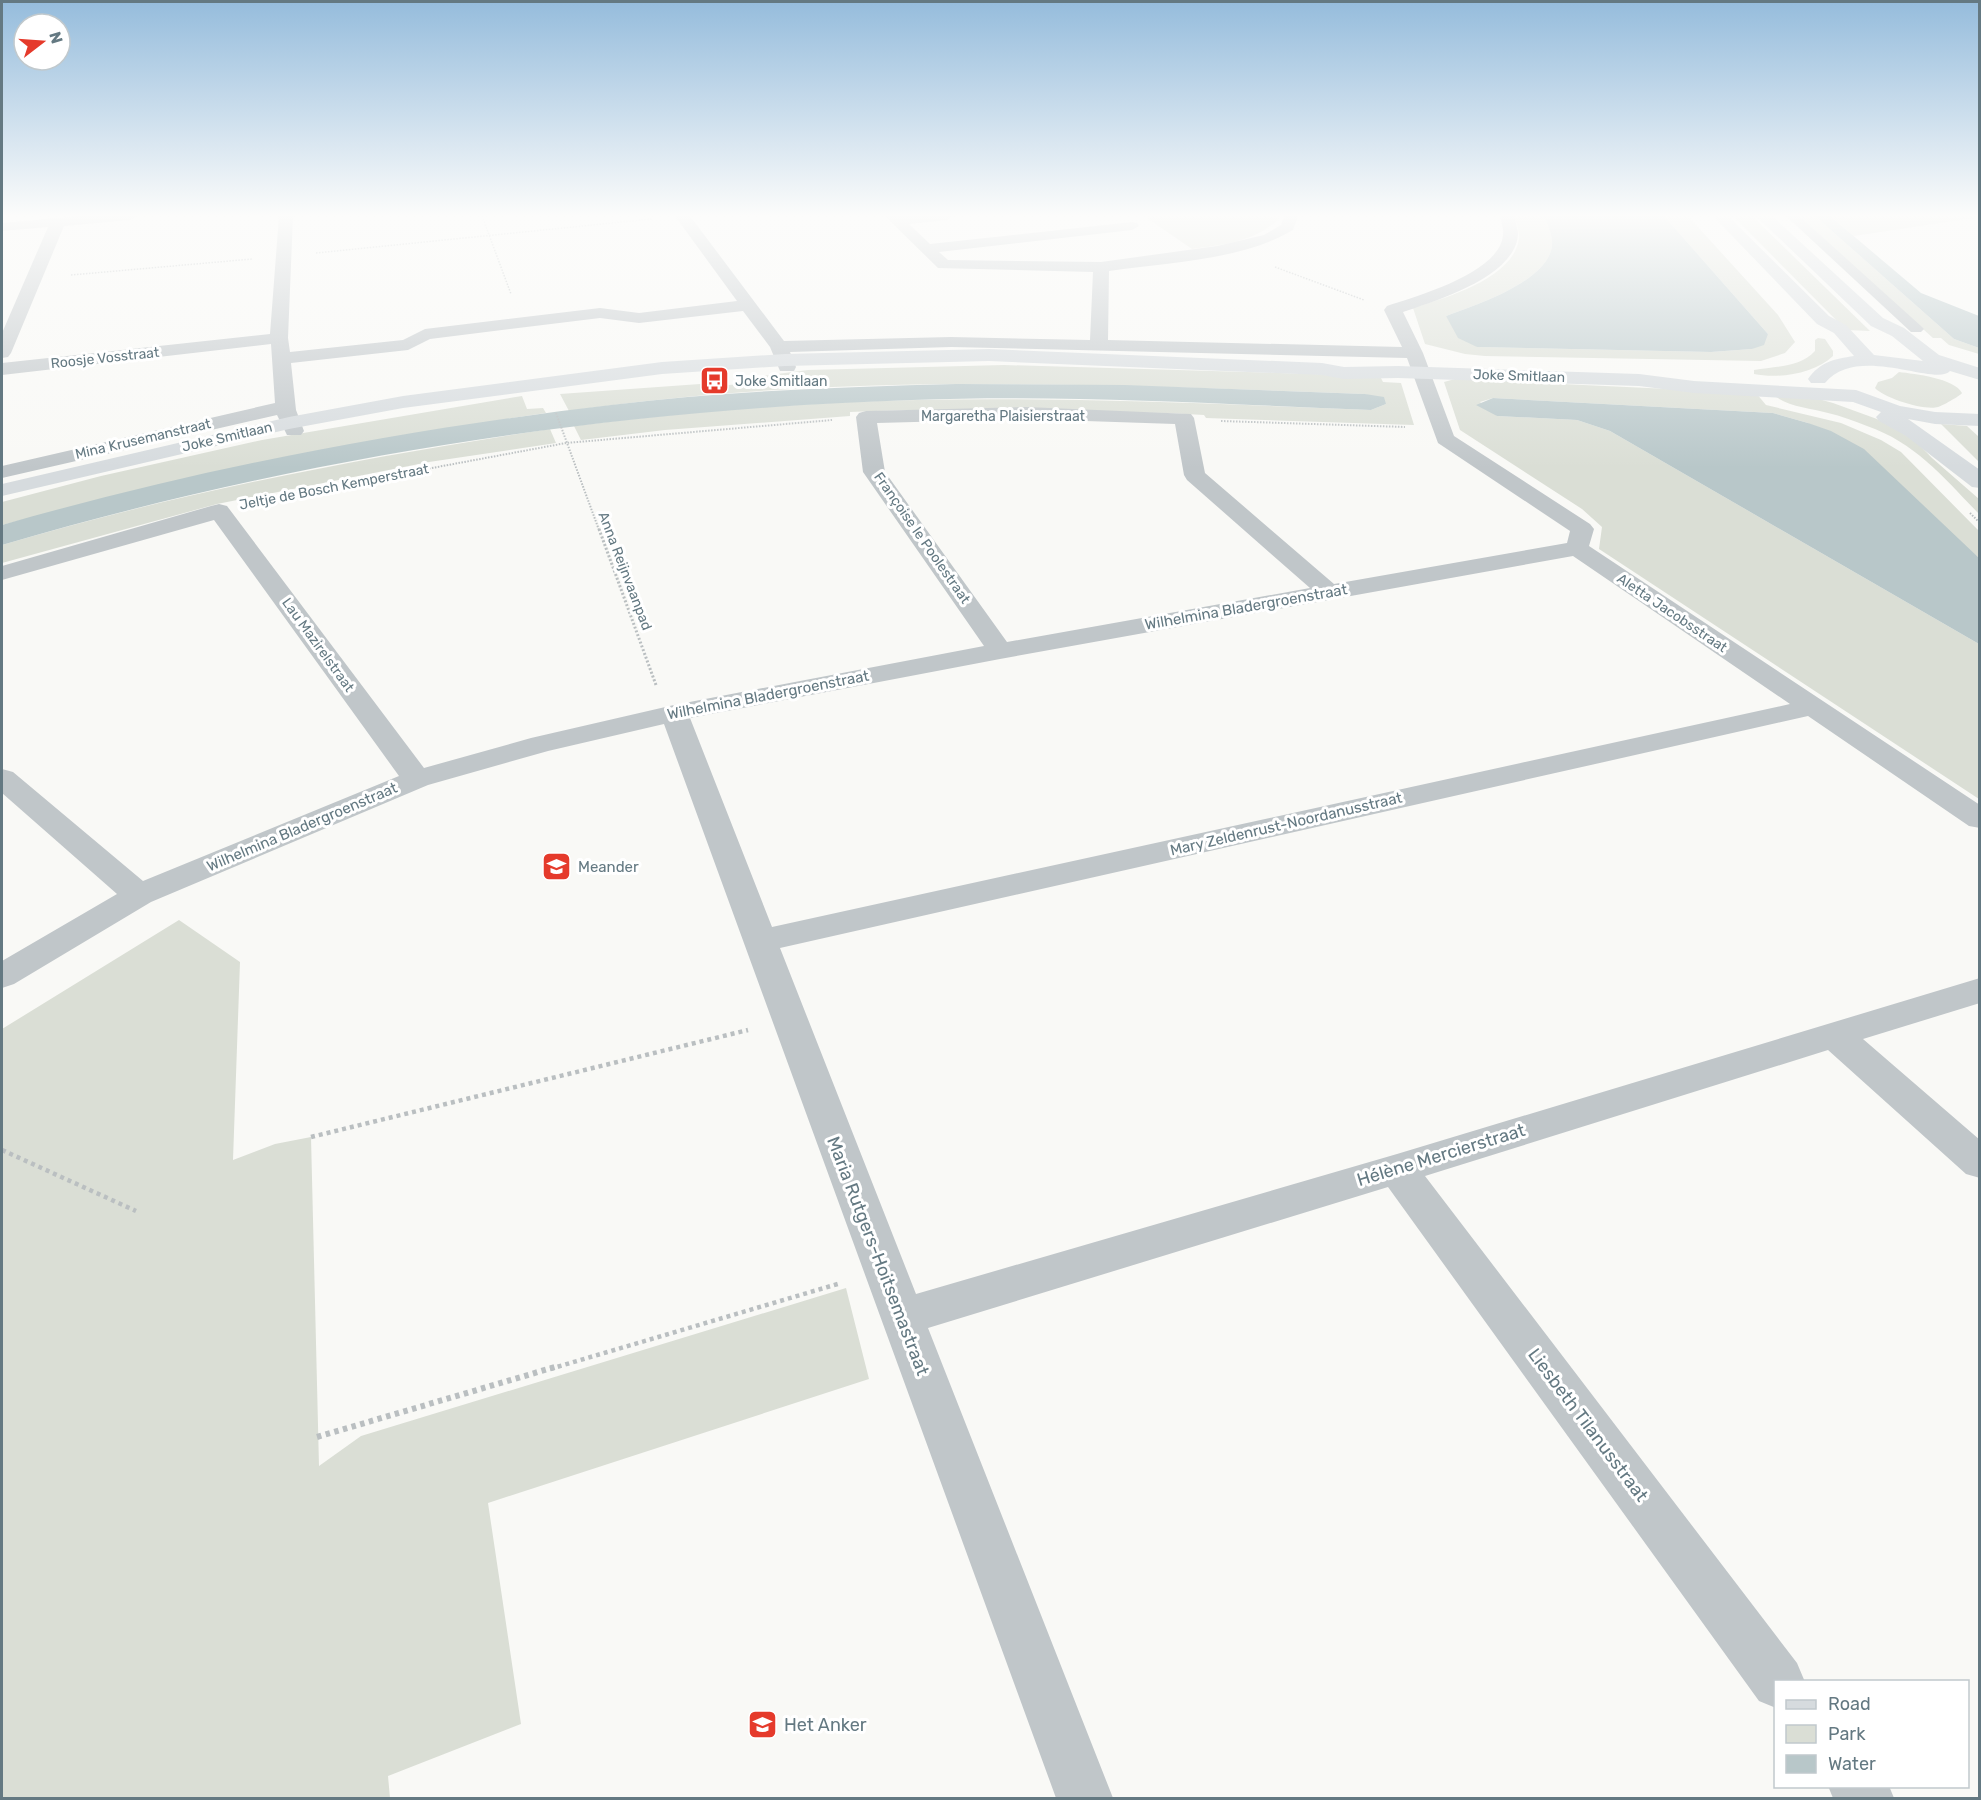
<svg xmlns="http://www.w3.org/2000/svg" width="1981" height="1800" font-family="Rubik,sans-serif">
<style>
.green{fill:#daded5}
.water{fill:#b8c7c9}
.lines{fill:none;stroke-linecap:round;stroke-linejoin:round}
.path-far4{stroke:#babfc1;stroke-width:1.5;stroke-dasharray:1.5 1.5;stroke-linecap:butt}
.path-far3{stroke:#babfc1;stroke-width:2;stroke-dasharray:1.5 1.5;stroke-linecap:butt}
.path-far2{stroke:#babfc1;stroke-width:3;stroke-dasharray:2 2;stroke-linecap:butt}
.path-far1{stroke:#babfc1;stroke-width:4.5;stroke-dasharray:4 4;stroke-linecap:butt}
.path{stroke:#babfc1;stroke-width:6;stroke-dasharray:4.5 4.5;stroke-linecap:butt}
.lane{fill:#c0c6c9;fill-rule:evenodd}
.street{fill:#c0c6c9;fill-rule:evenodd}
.secondary{fill:#d6dbde;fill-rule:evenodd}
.labels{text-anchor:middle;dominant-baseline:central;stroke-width:6;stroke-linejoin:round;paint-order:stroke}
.far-street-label{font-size:14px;fill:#647982;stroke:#fff}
.far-poi-label{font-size:14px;fill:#647982;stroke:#fff;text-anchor:start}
.street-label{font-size:15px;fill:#647982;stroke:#fff}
.poi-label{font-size:15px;fill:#647982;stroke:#fff;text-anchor:start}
.near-street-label{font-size:18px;fill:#647982;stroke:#fff}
.near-poi-label{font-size:18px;fill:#647982;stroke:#fff;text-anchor:start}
</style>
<rect width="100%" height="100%" fill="#f9f9f6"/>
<g class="green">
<path d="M1144,216H1281C1259,241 1224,245 1192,249Z"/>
<path d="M1514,216H1542C1547,221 1548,226 1550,232C1567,276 1476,305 1446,316L1477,347L1711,352L1752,349L1768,334L1664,216H1688L1778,315L1795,342L1785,353L1761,361L1485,356L1465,354L1425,344L1413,308C1445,298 1513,279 1519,239C1520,232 1516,222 1514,216Z"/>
<polygon points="1733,216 1752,216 1870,331 1846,330"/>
<polygon points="1797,216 1815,216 1954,339 1979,348 1979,354 1949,345 1941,338 1933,338"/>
<polygon points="1830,216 1979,216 1980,217 1854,236"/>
<path d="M1818,338L1825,339L1833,351V356C1814,374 1778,379 1754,374V370C1775,366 1799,368 1815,351V340Z"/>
<path d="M1004,365L1380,376L1383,382L1401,383L1414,425L1206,418L1204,415L1168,413L902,410L850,412V416L665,430L581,440L574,426C688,412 803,402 917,400C1068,397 1220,404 1371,410L1386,404L1365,394C1100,384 832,372 569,411L560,394L714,383L716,386L741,384L739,379L808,370Z"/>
<path d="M1899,372C1915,374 1954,378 1962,393C1960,396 1942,406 1938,407C1925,411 1884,398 1875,388L1878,382L1892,378Z"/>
<polygon points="1455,379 1756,393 1766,405 1841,423 1881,440 1901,452 1979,531 1979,558 1808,423 1773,413 1493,398 1480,402 1497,416 1577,420 1610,431 1979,644 1979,799 1599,549 1602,527 1582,509 1460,430 1444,382"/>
<path d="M522,396L527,409L543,408L546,413C362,440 182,479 2,525V502L101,476L262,440Z"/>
<path d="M1775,396L1811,397L1833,403L1877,419L1910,435L1932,458L1979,499V514C1944,478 1916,443 1867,426C1854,421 1841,416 1828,413C1811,408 1789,407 1775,396Z"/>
<polygon points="1941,424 1967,426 1979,437 1979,462"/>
<path d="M550,429L556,443L429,462L217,504L2,563V545C181,492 365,457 550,429Z"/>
<polygon points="179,920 240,962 233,1160 275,1144 311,1137 319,1466 361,1436 846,1288 869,1379 488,1503 521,1724 388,1776 390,1798 2,1798 2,1029"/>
</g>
<g class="water">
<path d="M1542,216H1664L1768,334L1764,345L1752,349L1711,352L1477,347L1458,338L1446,316C1476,305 1567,276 1550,232C1548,226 1547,221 1542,216Z"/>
<polygon points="1815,216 1830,216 1921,293 1979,316 1979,348 1954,339"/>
<path d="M956,384L1125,385L1365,394L1384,397L1386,404L1371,410C1218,404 1065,394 912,400C605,410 297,458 2,545V525C200,468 407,429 611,405C726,391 841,387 956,384Z"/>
<polygon points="1493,398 1773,413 1808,423 1831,431 1864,449 1979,558 1979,644 1610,431 1577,420 1497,416 1476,405"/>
</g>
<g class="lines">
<g class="path-far4">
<polyline points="482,216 511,294"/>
<polyline points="316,253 652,219"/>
<polyline points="1275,267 1364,300"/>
<polyline points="71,275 252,259"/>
</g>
<g class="path-far3">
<polyline points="556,413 599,530"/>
<polyline points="1221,421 1405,427"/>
<polyline points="255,501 566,443 832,420"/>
<polyline points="1970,513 1980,523"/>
</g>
<polyline class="path-far2" points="599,529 656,685"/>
<g class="path-far1">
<polyline points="311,1137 748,1030"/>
<polyline points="2,1150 136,1211"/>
<polyline points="550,1369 841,1283"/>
</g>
<polyline class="path" points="317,1437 555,1367"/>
<polygon class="lane" points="1786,216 1799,216 1921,326 1924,329 1921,332 1911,332"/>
<g class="street">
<polygon points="78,216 137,216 130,220 64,226 11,353 8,357 2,358 2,333 48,227 2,231 2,223"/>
<path d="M279,216H293L288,338L290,352L403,340L425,329L600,308L639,313L737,301L675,216H690L784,341L951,337L1090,340L1093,272L938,268L885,216H954L947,220L909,224L930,244L1132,222L1137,223L1139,226L1132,230L939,252L948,260L1101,262L1217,246L1264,235L1281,225L1284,216H1298L1293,230C1240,261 1169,262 1109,271L1108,340L1402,347L1384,310L1387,306C1417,296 1500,273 1503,235C1504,229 1501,221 1500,216H1514C1515,221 1518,229 1518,234C1516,277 1435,301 1403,312L1423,353L1454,436L1590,524L1594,529L1589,546L1980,805V828L1969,826L1808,716L780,948L916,1294L1397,1154L1980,978V1003L1863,1039L1980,1140V1178L1966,1174L1828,1050L1425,1176L1797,1663L1805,1682H1776V1708L1759,1701L1388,1187L928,1328L1113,1798H1056L664,724L548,751L428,785L151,902L14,984L2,988V961L117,894L2,793V769L13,772L143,881L399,776L214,520L2,580V566L211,506L219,504L227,506L424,768L531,738L674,705L984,646L863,472L856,417L859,413L866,411L1026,407L1191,414L1194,418L1205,473L1334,584L1567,543L1570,531L1438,443L1407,358L951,347L790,352L796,367L794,371H780L770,347L743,311L639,323L600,318L430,339L408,350L291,363L296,410L304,431L301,435H287L277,415L2,478V466L275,403L271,344L2,375V363L270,334ZM1026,419L1175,424L1184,475L1187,480L1310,588L1007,642L885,472L877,423ZM1573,556L1790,704L772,927L690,718L1000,659Z"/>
<polygon points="1828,1786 1889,1786 1894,1798 1833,1798"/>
</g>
<g class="secondary">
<path d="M1713,216H1728L1829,316L1846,325L1874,355L1923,361L1892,336L1871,326L1756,216H1772L1883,318L1904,328L1939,355L1980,368V380L1950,371C1936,387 1857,343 1825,383H1811L1808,379C1820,362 1834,359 1854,356L1834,333L1817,324Z"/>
<polygon points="989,349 1322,363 1344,367 1398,366 1639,374 1694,381 1856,390 1900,406 1935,412 1980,414 1980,426 1935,424 1908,419 1980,470 1980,488 1972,487 1906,436 1879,421 1876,417 1881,412 1853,402 1694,393 1639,386 1398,378 1344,379 1322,375 989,361 785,366 662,374 403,408 289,429 2,496 2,484 289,417 403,396 662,362 785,354"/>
</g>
</g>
<linearGradient id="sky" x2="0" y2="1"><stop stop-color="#95bcdc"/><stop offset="0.46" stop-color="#fcfcfb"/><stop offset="1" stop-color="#fcfcfb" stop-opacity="0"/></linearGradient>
<rect width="1981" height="468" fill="url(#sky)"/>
<defs>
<symbol id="bus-square" viewBox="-11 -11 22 22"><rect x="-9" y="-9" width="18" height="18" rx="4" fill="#e53a2b" stroke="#fff"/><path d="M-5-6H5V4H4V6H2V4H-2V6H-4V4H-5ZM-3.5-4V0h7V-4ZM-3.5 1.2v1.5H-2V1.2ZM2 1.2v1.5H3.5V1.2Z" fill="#fff"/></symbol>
<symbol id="school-square" viewBox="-11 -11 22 22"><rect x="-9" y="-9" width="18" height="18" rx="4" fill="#e53a2b" stroke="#fff"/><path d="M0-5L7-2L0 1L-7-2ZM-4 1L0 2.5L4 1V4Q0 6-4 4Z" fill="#fff"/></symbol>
</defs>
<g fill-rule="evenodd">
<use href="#bus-square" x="698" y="364" width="33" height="33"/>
<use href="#school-square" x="540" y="850" width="33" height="33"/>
<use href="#school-square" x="746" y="1708" width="33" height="33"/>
</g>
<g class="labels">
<g class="far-street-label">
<text transform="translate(105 358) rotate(-6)">Roosje Vosstraat</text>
<text transform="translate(1519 376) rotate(2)">Joke Smitlaan</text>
<text x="1003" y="416">Margaretha Plaisierstraat</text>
<text transform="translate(227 437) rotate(-13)">Joke Smitlaan</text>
<text transform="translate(143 439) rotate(-13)">Mina Krusemanstraat</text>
<text transform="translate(334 487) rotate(-11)">Jeltje de Bosch Kemperstraat</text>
<text transform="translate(922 538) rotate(55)">Françoise le Poolestraat</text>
<text transform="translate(625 571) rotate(69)">Anna Reijnvaanpad</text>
<text transform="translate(1672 613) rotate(34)">Aletta Jacobsstraat</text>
<text transform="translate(318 645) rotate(54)">Lau Mazirelstraat</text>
</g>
<g class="far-poi-label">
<text x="735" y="381">Joke Smitlaan</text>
</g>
<g class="street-label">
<text transform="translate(1246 607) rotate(-10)">Wilhelmina Bladergroenstraat</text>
<text transform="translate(768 695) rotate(-11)">Wilhelmina Bladergroenstraat</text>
<text transform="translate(1286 824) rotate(-13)">Mary Zeldenrust-Noordanusstraat</text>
<text transform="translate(302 827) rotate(-23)">Wilhelmina Bladergroenstraat</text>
</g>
<g class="poi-label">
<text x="578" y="867">Meander</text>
</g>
<g class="near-street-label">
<text transform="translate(1441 1155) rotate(-17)">Hélène Mercierstraat</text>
<text transform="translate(878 1256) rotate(69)">Maria Rutgers-Hoitsemastraat</text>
<text transform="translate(1588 1425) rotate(53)">Liesbeth Tilanusstraat</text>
</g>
<g class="near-poi-label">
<text x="784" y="1725">Het Anker</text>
</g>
</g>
<rect width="1981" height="1800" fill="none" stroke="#647982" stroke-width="6"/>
<rect x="1774" y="1680" width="195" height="108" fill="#ffffff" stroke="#c1c9cd" stroke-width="1.5"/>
<rect x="1786" y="1700" width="30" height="9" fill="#d6dbde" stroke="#c1c9cd" stroke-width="1.5"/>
<text x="1828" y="1710" font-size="18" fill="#647982">Road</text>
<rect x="1786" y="1725" width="30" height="18" fill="#daded5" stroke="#c1c9cd" stroke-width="1.5"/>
<text x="1828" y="1740" font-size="18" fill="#647982">Park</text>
<rect x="1786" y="1755" width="30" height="18" fill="#b8c7c9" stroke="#c1c9cd" stroke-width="1.5"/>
<text x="1828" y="1770" font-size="18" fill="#647982">Water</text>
<g transform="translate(42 42) rotate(73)"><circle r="28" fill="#ffffff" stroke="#c1c9cd" stroke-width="1.5"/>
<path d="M0-4.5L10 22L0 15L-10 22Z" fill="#e53a2b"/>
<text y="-9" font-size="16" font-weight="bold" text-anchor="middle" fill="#647982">N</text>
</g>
</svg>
